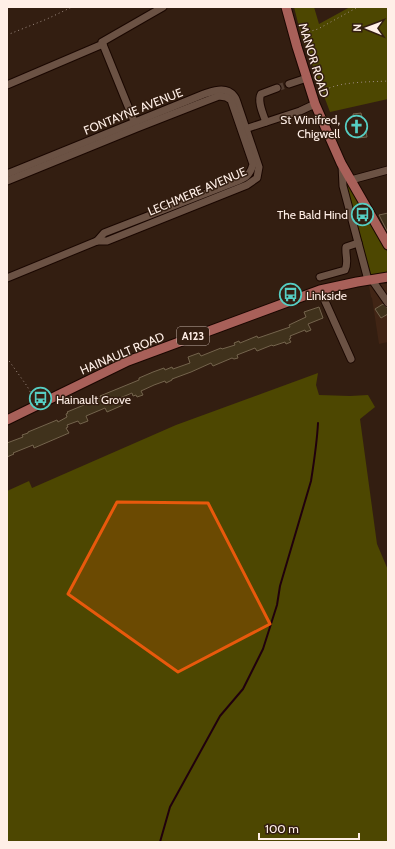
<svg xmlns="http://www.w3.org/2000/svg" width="395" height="849" font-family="Cabin,sans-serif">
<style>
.built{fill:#412515}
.green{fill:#4d4701}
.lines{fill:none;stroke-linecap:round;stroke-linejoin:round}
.stream{stroke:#20000d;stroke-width:2}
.building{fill:#40321c;stroke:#74644d}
.minor-tunnel{stroke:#523d31;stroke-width:7;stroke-dasharray:7 3.5;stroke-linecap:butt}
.minor-casing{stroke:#1a0700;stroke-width:9}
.major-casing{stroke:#1a0700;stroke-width:11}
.path{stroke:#9f8c82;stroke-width:1;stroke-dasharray:1 3;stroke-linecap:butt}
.minor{stroke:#6b5244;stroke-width:7}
.major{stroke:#a86059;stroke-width:9}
.marked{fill:#e8590c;fill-opacity:0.2;stroke:#e8590c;stroke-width:3;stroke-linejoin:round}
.labels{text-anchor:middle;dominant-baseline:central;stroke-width:3;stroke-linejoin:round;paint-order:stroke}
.shield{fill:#331e11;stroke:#c2b0a7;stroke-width:1}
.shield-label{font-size:11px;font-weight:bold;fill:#ffefe7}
.street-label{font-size:12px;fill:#ffefe7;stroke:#331e11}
.poi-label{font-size:12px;fill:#ffefe7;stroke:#331e11;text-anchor:end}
</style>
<rect width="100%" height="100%" fill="#331e11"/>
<polygon class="built" points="380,284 388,284 388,342 379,344 372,298 371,297 369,286"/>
<g class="green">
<polygon points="294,7 314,7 319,24 350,7 388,7 388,99 330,112 301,35"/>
<polygon points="344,174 388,253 388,272 381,275 369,276"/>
<polygon points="318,373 316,385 319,395 350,396 368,395 375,407 360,419 377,544 388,570 388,842 7,842 7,491 29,481 32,488 176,425"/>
</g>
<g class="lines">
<path class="stream" d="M160,842L170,807L220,716L243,689L263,649L277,605L280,586L311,481C314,462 317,443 318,423"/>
</g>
<g class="building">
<polygon points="361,113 363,121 364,121 367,137 357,138 355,128 348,129 348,124 351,123 351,120 354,119 353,114"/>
<polygon points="388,213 388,233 379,215"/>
<polygon points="383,304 386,307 388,308 388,314 381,318 375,309"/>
<polygon points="319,307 323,318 308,324 311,330 306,332 305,330 290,336 291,338 289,339 291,342 286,344 285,342 273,346 272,345 257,351 255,348 237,355 238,358 234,359 232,358 213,366 211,363 191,372 172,379 172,380 166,383 165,381 154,385 141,391 143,395 137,397 136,395 133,396 132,393 120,398 123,405 107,412 105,408 86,416 88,421 80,424 78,421 67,425 68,427 66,428 69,433 34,448 33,445 13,453 14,454 7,457 7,443 23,437 22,435 28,433 28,432 57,420 58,422 67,417 66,414 68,413 67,412 101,398 100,396 139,380 139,378 153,372 164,368 165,370 172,367 173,369 190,363 188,357 199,353 201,356 221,348 222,349 235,345 234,343 239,341 240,343 257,336 258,338 290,327 289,325 306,317 304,312"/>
</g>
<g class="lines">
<polyline class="minor-tunnel" points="277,88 289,84"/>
<defs>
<g id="minor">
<polyline points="289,84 307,78"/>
<polyline points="7,85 103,44"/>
<path d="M266,122C263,114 257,101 261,94L277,88"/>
<polyline points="136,126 102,42 163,7"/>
<polyline points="242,130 300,111 315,104"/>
<polyline points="342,165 343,186 368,280"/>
<path d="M7,174L204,94C214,91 226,86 234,96C236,98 237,102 238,105L259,167L257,178L247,185L107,241H97L7,278"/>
<polyline points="351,180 388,170"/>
<path d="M7,181L137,128L206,101L219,96L226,97L231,100L253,164C250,176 245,178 235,182L104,233L97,241"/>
<path d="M320,277L345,270C349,262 345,255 346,247L358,243"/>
<polyline points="372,280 388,303"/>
<polyline points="320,290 351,359"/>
</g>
<g id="major">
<polyline points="286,7 297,47 315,104 341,163 388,245"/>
<polyline points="7,420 128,361 320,290 357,282 388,277"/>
</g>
</defs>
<use href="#minor" class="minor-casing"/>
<use href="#major" class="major-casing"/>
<g class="path">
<polyline points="301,34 318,29 358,7"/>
<polyline points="7,35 47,19 72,7"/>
<path d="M320,95C328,81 373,82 388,81"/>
<polyline points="7,358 27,386 33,397"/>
</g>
<use href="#minor" class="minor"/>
<use href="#major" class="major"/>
</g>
<path class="marked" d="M117,502L208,503L270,624L178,672L68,594Z"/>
<defs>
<symbol id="church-ring" viewBox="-11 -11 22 22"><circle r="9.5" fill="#331e11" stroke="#56cec3" stroke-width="1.5"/><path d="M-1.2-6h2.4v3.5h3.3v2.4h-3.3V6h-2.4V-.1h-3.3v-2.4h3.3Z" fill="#56cec3"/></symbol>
<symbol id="bus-ring" viewBox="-11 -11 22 22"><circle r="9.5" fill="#331e11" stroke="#56cec3" stroke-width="1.5"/><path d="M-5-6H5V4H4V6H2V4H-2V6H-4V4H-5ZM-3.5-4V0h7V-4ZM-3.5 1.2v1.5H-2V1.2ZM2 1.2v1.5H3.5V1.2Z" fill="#56cec3"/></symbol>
</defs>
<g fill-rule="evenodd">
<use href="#church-ring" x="344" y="114" width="25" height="25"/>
<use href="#bus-ring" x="350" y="202" width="25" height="25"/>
<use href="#bus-ring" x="278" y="282" width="25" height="25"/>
<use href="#bus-ring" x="28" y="386" width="25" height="25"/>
</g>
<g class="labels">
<rect class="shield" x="177" y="327" width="32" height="18" rx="3"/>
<g class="shield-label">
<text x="193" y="336">A123</text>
</g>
<g class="street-label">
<text transform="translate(314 60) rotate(73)">MANOR ROAD</text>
<text transform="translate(133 111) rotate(-22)">FONTAYNE AVENUE</text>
<text transform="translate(197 191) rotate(-23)">LECHMERE AVENUE</text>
<text transform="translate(122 353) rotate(-23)">HAINAULT ROAD</text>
</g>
<g class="poi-label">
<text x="340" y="119">St Winifred,<tspan x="340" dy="14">Chigwell</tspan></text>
<text x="348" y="214">The Bald Hind</text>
<text x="306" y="295" text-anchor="start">Linkside</text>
<text x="56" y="399" text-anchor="start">Hainault Grove</text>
</g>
</g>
<rect width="395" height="849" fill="none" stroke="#ffefe7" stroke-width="16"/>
<g transform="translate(367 28) rotate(271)" stroke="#331e11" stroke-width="3" paint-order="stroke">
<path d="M0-3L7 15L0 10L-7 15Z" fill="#ffefe7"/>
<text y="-6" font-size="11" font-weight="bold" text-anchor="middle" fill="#ffefe7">N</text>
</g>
<path d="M259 833v6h100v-6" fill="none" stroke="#ffefe7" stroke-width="2"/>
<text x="265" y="833" font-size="12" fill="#ffefe7" stroke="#331e11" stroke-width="3" paint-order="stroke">100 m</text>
</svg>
